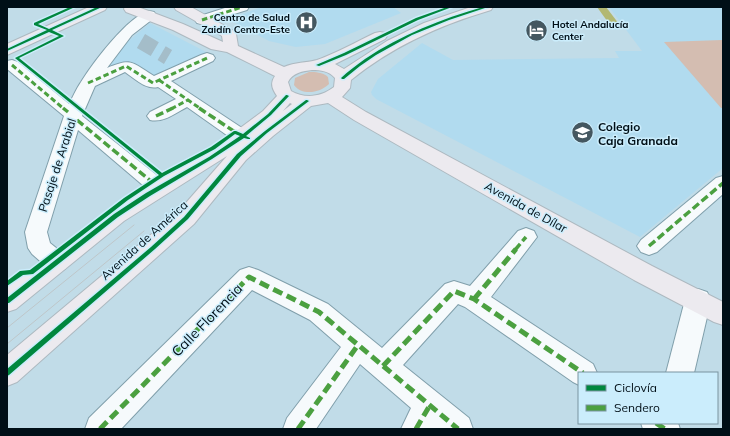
<svg xmlns="http://www.w3.org/2000/svg" width="730" height="436" font-family="Mulish,sans-serif">
<style>
.built{fill:#b1dbef}
.green{fill:#d4bdb1}
.water{fill:#b2b872}
.lines{fill:none;stroke-linecap:round;stroke-linejoin:round}
.minor-tunnel{stroke:#a4bdc9;stroke-width:16;stroke-dasharray:16 8;stroke-linecap:butt}
.minor-casing{stroke:#809fab;stroke-width:2}
.major-casing{stroke:#adb9c0;stroke-width:2}
.minor{fill:#f6fafc;fill-rule:evenodd}
.major{fill:#eceaef;fill-rule:evenodd}
.tram{stroke:#bec6c9;stroke-width:1}
.quiet-far2{stroke:#4ba040;stroke-width:3;stroke-dasharray:5.5 3;stroke-linecap:butt}
.quiet-far1{stroke:#4ba040;stroke-width:3.5;stroke-dasharray:8 3.5;stroke-linecap:butt}
.quiet{stroke:#4ba040;stroke-width:5;stroke-dasharray:10 5;stroke-linecap:butt}
.cycleway-casing{stroke:#cbedfc;stroke-width:3}
.cycleway{fill:#00873e;fill-rule:evenodd}
.labels{text-anchor:middle;dominant-baseline:central;stroke-width:3;stroke-linejoin:round;paint-order:stroke}
.far-poi-label{font-size:10px;font-weight:bold;fill:#000f17;stroke:#cbedfc;text-anchor:end}
.poi-label{font-size:12px;font-weight:bold;fill:#000f17;stroke:#cbedfc;text-anchor:start}
.street-label{font-size:12px;fill:#000f17;stroke:#cbedfc}
.near-street-label{font-size:14px;fill:#000f17;stroke:#cbedfc}
</style>
<rect width="100%" height="100%" fill="#c1dce8"/>
<g class="built">
<polygon points="262,7 393,7 401,13 325,44 296,47 269,41 228,19"/>
<polygon points="609,7 723,7 723,168 640,237 376,99 372,95 371,92 378,79 422,43 453,60 619,58 615,51 642,51"/>
<polygon points="150,23 210,54 152,80 127,64 103,74 115,52"/>
</g>
<g class="green">
<polygon points="722,40 723,108 721,108 664,42"/>
<path d="M309,72C316,72 322,72 328,77L329,84C320,93 302,96 294,85L295,78Z"/>
</g>
<polygon class="water" points="597,7 606,7 619,24 610,25"/>
<g class="lines">
<polyline class="minor-tunnel" points="141,41 168,57"/>
<defs>
<g id="minor">
<polygon points="228,7 249,7 247,10 202,24 197,23 195,20 197,17"/>
<path d="M149,11L154,12L156,15L154,18L132,35L107,68C133,57 132,63 154,76L201,55L207,53L213,55L215,58L213,61L171,81L242,128L244,132L242,136L235,138L228,136L187,107C176,113 163,123 150,120L147,116L150,112L176,99L158,87C146,90 135,79 125,72L95,86L82,116L159,177L162,182L159,187L152,189L145,187L78,130L47,232L50,243L65,255L69,262L65,269L57,271L49,269L32,254L28,248L25,232L64,116L7,69V61L12,60L18,62L69,104C73,97 76,89 81,82C93,63 128,16 149,11Z"/>
<polygon points="723,176 723,194 657,252 649,255 641,252 637,246 641,240 716,178"/>
<polygon points="526,228 534,231 537,237 491,297 593,364 597,373 579,373 579,385 573,382 465,307 458,304 403,365 469,418 473,429 435,429 433,428 433,429 401,429 411,408 360,364 316,429 283,429 287,418 341,347 310,320 252,290 121,429 85,429 89,418 240,270 249,267 258,270 328,304 382,348 445,284 454,281 470,286 518,231"/>
<polygon points="698,289 707,292 711,300 694,373 666,373 685,300 689,292"/>
<polygon points="641,423 678,423 680,429 643,429"/>
</g>
<g id="major">
<polygon points="89,7 107,7 105,10 7,55 7,44"/>
<path d="M125,7H138L183,24L223,42L222,36L176,10L174,7H191L234,31L236,34L238,46L284,67C295,62 306,63 317,60C337,53 356,42 375,33L380,32L385,33L387,36L385,39L335,64L344,69L387,41L424,23L471,7H493L491,10C440,25 393,46 351,80L350,88L342,97L366,112L652,266L723,302V325L714,322L634,280L354,120L328,103L311,106L273,136L246,160L194,224L17,382L7,386V355L178,212L227,156L124,221L16,309L7,312V287L114,206L224,140L263,111L277,96C272,89 270,83 275,76L227,52L211,49L173,30L126,12L124,9ZM312,70C321,70 329,71 335,78L334,87C321,97 305,99 291,91L288,82C292,73 303,71 312,70ZM290,103L292,104L283,111Z"/>
</g>
</defs>
<use href="#minor" class="minor-casing"/>
<use href="#major" class="major-casing"/>
<use href="#minor" class="minor"/>
<use href="#major" class="major"/>
<g class="tram">
<polyline points="7,328 134,225"/>
<polyline points="7,344 144,231"/>
</g>
<g class="quiet-far2">
<polyline points="202,20 242,7"/>
<polyline points="12,65 64,109"/>
<polyline points="159,80 201,109"/>
<polyline points="88,83 126,66 153,83 207,58"/>
<polyline points="171,109 188,100"/>
</g>
<g class="quiet-far1">
<polyline points="63,108 68,112"/>
<polyline points="199,108 235,132"/>
<polyline points="156,116 173,108"/>
<polyline points="77,120 152,182"/>
<polyline points="649,246 723,183"/>
<polyline points="515,250 526,237"/>
</g>
<g class="quiet">
<polyline points="474,299 516,249"/>
<polyline points="383,366 454,291 474,299 583,373"/>
<polyline points="656,423 665,429"/>
<polyline points="100,429 249,277 319,312 458,429"/>
<polyline points="298,429 358,345"/>
<polyline points="416,429 430,405"/>
</g>
<defs>
<g id="cycleway">
<polygon points="70,7 75,7 38,24 49,29 97,7 102,7 52,30 64,36 19,58 162,173 211,147 234,131 236,131 243,134 268,114 286,95 287,95 289,96 271,115 246,136 250,138 250,139 248,139 244,138 212,159 150,196 118,217 9,303 7,303 7,298 114,214 146,193 209,157 240,136 235,134 215,149 164,176 128,200 33,274 23,275 7,286 7,281 20,271 30,270 124,198 159,175 15,58 59,36 49,32 7,51 7,49 47,30 34,25 34,23"/>
<polygon points="447,7 452,7 418,20 346,55 319,66 316,65 344,53 416,18"/>
<path d="M483,7H488L449,20L412,35L376,55L360,66L344,79H342L341,78C348,71 357,65 365,59C401,35 441,19 483,7Z"/>
<polygon points="306,100 307,100 309,101 267,133 241,156 188,219 155,249 9,375 7,376 7,369 151,247 184,217 237,154 265,131"/>
</g>
</defs>
<use href="#cycleway" class="cycleway-casing"/>
<use href="#cycleway" class="cycleway"/>
</g>
<defs>
<symbol id="hospital-disc" viewBox="-11 -11 22 22"><circle r="9.5" fill="#445760" stroke="#cbedfc"/><path d="M-5-5h3v3.5h4V-5h3V5h-3V1.5h-4V5h-3Z" fill="#fff"/></symbol>
<symbol id="hotel-disc" viewBox="-11 -11 22 22"><circle r="9.5" fill="#445760" stroke="#cbedfc"/><path d="M-6-4.5h1.5V1H6V5H4.5V3h-9V5H-6ZM-4 0a1.8 1.8 0 1 1 3.6 0ZM.5 0V-2.5h3Q6-2.5 6 0Z" fill="#fff"/></symbol>
<symbol id="school-disc" viewBox="-11 -11 22 22"><circle r="9.5" fill="#445760" stroke="#cbedfc"/><path d="M0-5L7-2L0 1L-7-2ZM-4 1L0 2.5L4 1V4Q0 6-4 4Z" fill="#fff"/></symbol>
</defs>
<g fill-rule="evenodd">
<use href="#hospital-disc" x="294" y="10" width="25" height="25"/>
<use href="#hotel-disc" x="524" y="18" width="25" height="25"/>
<use href="#school-disc" x="570" y="120" width="25" height="25"/>
</g>
<g class="labels">
<g class="far-poi-label">
<text x="290" y="17">Centro de Salud<tspan x="290" dy="12">Zaidín Centro-Este</tspan></text>
<text x="552" y="24" text-anchor="start">Hotel Andalucía<tspan x="552" dy="12">Center</tspan></text>
</g>
<g class="poi-label">
<text x="598" y="126">Colegio<tspan x="598" dy="14">Caja Granada</tspan></text>
</g>
<g class="street-label">
<text transform="translate(57 165) rotate(-72)">Pasaje de Arabial</text>
<text transform="translate(526 207) rotate(29)">Avenida de Dílar</text>
<text transform="translate(144 240) rotate(-42)">Avenida de América</text>
</g>
<g class="near-street-label">
<text transform="translate(207 320) rotate(-46)">Calle Florencia</text>
</g>
</g>
<rect width="730" height="436" fill="none" stroke="#000f17" stroke-width="16"/>
<rect x="578" y="372" width="140" height="52" fill="#cbedfc" stroke="#7a94a0"/>
<rect x="586" y="385" width="20" height="6" fill="#00873e" stroke="#7a94a0"/>
<text x="614" y="392" font-size="12" fill="#000f17">Ciclovía</text>
<rect x="586" y="405" width="20" height="6" fill="#4ba040" stroke="#7a94a0"/>
<text x="614" y="412" font-size="12" fill="#000f17">Sendero</text>
</svg>
